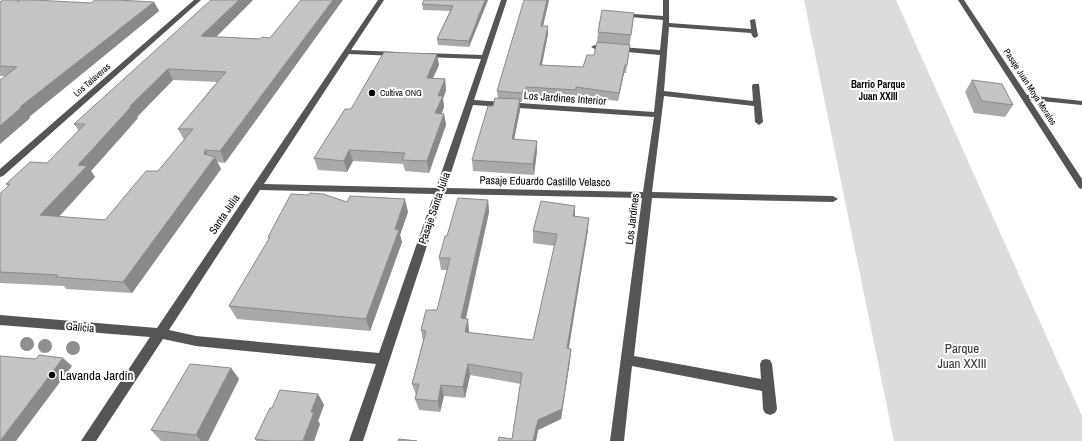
<svg xmlns="http://www.w3.org/2000/svg" width="1082" height="441" font-family="'Archivo Narrow',sans-serif">
<style>
.green{fill:#dcdcdc}
.lines{fill:none;stroke-linecap:round;stroke-linejoin:round}
.minor{fill:#555;fill-rule:evenodd}
.tree{fill:#8f8f8f}
.wall{fill:#a9a9a9;fill-rule:evenodd}
.shaded-wall{fill:#898989}
.building{fill:#c4c4c4;stroke:#898989;fill-rule:evenodd}
.poi-dot{fill:#000;stroke:#fff;stroke-width:1.5}
.labels{text-anchor:middle;dominant-baseline:central;stroke-width:4;stroke-linejoin:round;paint-order:stroke}
.far-street-label{font-size:9px;fill:#000;stroke:#fff}
.far-poi-label{font-size:9px;fill:#000;stroke:#fff;text-anchor:start}
.far-neighbourhood-label{font-size:10px;font-weight:bold;fill:#000;stroke:#fff}
.street-label{font-size:11px;fill:#000;stroke:#fff}
.near-park-label{font-size:13px;fill:#333;stroke:#fff}
.near-poi-label{font-size:13px;fill:#000;stroke:#fff;text-anchor:start}
</style>
<rect width="100%" height="100%" fill="#fff"/>
<polygon class="green" points="804,0 896,0 1082,416 1082,441 894,441"/>
<g class="lines">
<g class="minor">
<polygon points="194,0 201,0 3,176 0,177 0,169"/>
<path d="M378,0H384L351,50L396,52L400,54L396,56L349,54L264,184L436,188L481,59L424,57L420,55L424,53L482,55L501,0H507L474,100L654,112L660,55L595,49L591,47L595,45L660,50L663,20L621,16L619,15V13L663,16V0H669V23L751,29L750,20L755,19L758,36L755,38L753,37L751,33L669,27L664,91L753,101L752,86L753,84H759L763,122L759,125L755,122L754,106L664,96L652,192L833,196L838,199L833,202L652,198L634,356L761,379L760,364L762,360L766,359L770,360L772,364L777,409L775,413L770,415L765,413L763,409L762,391L632,366L624,441H610L642,198L444,194L363,441H349L376,364L196,346L163,339L96,441H81L150,337L0,325V315L157,328ZM473,105L654,117L643,192L446,188ZM260,190L434,194L379,353L196,336L169,330Z"/>
<polygon points="958,0 964,0 1027,95 1082,101 1082,105 1030,100 1082,179 1082,189 1079,188"/>
</g>
</g>
<g class="tree">
<circle cx="27" cy="344" r="7"/>
<circle cx="45" cy="346" r="7"/>
<circle cx="73" cy="348" r="7"/>
</g>
<g class="wall">
<polygon points="3,0 19,0 19,1 91,3 154,2 159,11 29,117 30,118 0,144 5,76 0,76 0,2"/>
<path d="M253,0L216,37L260,39L225,163L217,162L221,169L132,293L66,289L64,286L0,283V194L8,186L6,184L47,163L79,131L74,124ZM173,80L217,82L178,129L184,140L158,171L105,220L59,217L95,177L91,171L138,118L137,117Z"/>
<polygon points="488,0 469,47 438,45 437,39 450,11 423,10 422,4"/>
<polygon points="549,0 543,26 548,34 542,65 583,67 594,55 597,42 598,32 634,13 626,73 624,73 618,101 576,96 576,98 527,95 526,100 522,100 522,102 520,102 520,110 514,139 537,151 534,175 473,171 472,160 493,106 498,98 497,91"/>
<polygon points="439,65 433,78 445,79 446,90 443,99 444,107 442,113 444,114 446,125 429,173 405,171 403,164 353,161 347,172 318,170 314,158 351,109"/>
<polygon points="972,80 1013,105 1005,117 974,113 965,92"/>
<polygon points="488,200 489,212 466,319 469,331 469,333 533,340 555,246 533,243 533,231 575,216 588,230 568,348 571,349 570,360 561,419 538,430 536,441 498,441 512,439 521,384 470,375 465,398 444,396 440,412 419,410 415,399 417,395 416,395 412,384 423,341 421,330 437,310 447,270 441,270 439,258 447,236"/>
<polygon points="408,212 400,235 402,242 370,331 237,319 229,306 269,239 268,237"/>
<polygon points="231,368 239,379 208,441 161,441 151,430"/>
<polygon points="318,394 324,405 318,421 320,424 314,441 256,441 255,439 272,408"/>
</g>
<g class="shaded-wall">
<polygon points="239,0 253,0 206,47 201,36"/>
<polygon points="333,0 343,0 225,163 220,151"/>
<polygon points="485,0 488,0 469,47 469,41"/>
<polygon points="547,0 549,0 541,34 541,26"/>
<polygon points="154,2 159,11 29,117 30,118 0,144 0,126 20,107"/>
<polygon points="548,26 548,34 540,73 540,65"/>
<polygon points="437,54 439,65 428,89 427,78"/>
<polygon points="625,65 624,73 618,101 619,93"/>
<polygon points="168,69 173,80 137,117 138,118 91,171 95,177 49,227 40,215 78,165 130,106"/>
<polygon points="445,79 446,90 443,99 444,107 437,124 435,113 438,96"/>
<polygon points="526,87 527,95 526,100"/>
<polygon points="520,99 520,110 512,150 512,139"/>
<polygon points="444,114 446,125 429,173 427,161"/>
<polygon points="537,141 537,151 534,175 533,164"/>
<polygon points="205,150 211,162 215,157 221,169 132,293 123,282 204,154"/>
<polygon points="349,150 353,161 347,172 344,161"/>
<polygon points="405,199 408,212 400,235 402,242 370,331 366,319"/>
<polygon points="488,200 489,212 463,330 461,318"/>
<polygon points="575,206 575,218 573,216"/>
<polygon points="589,218 588,230 567,360 567,348"/>
<polygon points="468,319 469,331 467,344 465,332"/>
<polygon points="571,349 570,360 561,419 538,430 536,441 533,441 538,420"/>
<polygon points="63,358 72,366 16,441 0,441"/>
<polygon points="468,364 470,375 465,398 463,387"/>
<polygon points="231,368 239,379 208,441 201,441 196,435"/>
<polygon points="441,385 444,396 440,412 438,401"/>
<polygon points="318,394 324,405 318,421 320,424 314,441 303,441 311,412"/>
</g>
<g class="building">
<polygon points="3,0 18,0 18,2 21,0 34,0 91,3 95,0 117,0 154,2 20,107 22,107 0,126 0,80 17,67 0,66 0,2"/>
<path d="M211,0H239L201,36L260,39L262,37L270,38L301,0H333L220,151L205,150L204,154L215,157L123,282L56,277L58,275L0,272V194L10,184H6L30,162L47,163L85,124H74ZM168,69L226,72L178,129H193L158,171H146L105,220L40,215L87,166L78,165L131,107L130,106Z"/>
<polygon points="424,0 485,0 469,41 437,39 453,6 422,4"/>
<polygon points="524,0 547,0 541,26 548,26 540,65 583,67 587,55 594,55 597,42 630,45 627,65 625,65 619,93 576,87 576,90 526,87 526,91 522,91 522,93 497,91"/>
<polygon points="602,10 634,13 631,35 598,32"/>
<polygon points="384,52 437,54 427,78 445,79 438,96 443,96 435,113 444,114 427,161 402,160 405,153 349,150 344,161 314,158 345,109 351,109"/>
<polygon points="972,80 1002,84 1013,105 982,101"/>
<polygon points="495,98 520,99 512,139 537,141 533,164 472,160 488,106 493,106"/>
<polygon points="310,193 323,194 347,202 350,196 405,199 395,229 399,230 366,319 229,306 270,237 268,237 291,194 309,195"/>
<polygon points="458,198 488,200 461,318 468,319 465,332 533,340 557,234 533,231 541,201 575,206 573,216 589,218 567,348 571,349 562,409 538,420 533,441 498,441 499,437 512,439 522,373 468,364 463,387 441,385 438,401 415,399 419,384 412,384 426,331 421,330 426,310 437,310 450,258 439,258 445,236 447,236"/>
<polygon points="39,355 63,358 0,441 0,356 36,359"/>
<polygon points="190,364 231,368 196,435 151,430"/>
<polygon points="280,390 318,394 311,412 314,412 303,441 271,441 255,439 270,408 272,408"/>
<polygon points="399,439 417,441 398,441"/>
</g>
<g class="poi-dot">
<circle cx="372" cy="93" r="4"/>
<circle cx="52" cy="375" r="4"/>
</g>
<g class="labels">
<g class="far-street-label">
<text transform="translate(92 80) rotate(-41)">Los Talaveras</text>
<text transform="translate(1030 87) rotate(57)">Pasaje Juan Moya Morales</text>
</g>
<g class="far-poi-label">
<text x="380" y="93">Cultiva ONG</text>
</g>
<g class="far-neighbourhood-label">
<text x="878" y="84">Barrio Parque<tspan x="878" dy="12">Juan XXIII</tspan></text>
</g>
<g class="street-label">
<text transform="translate(565 98) rotate(4)">Los Jardines Interior</text>
<text transform="translate(545 181) rotate(1)">Pasaje Eduardo Castillo Velasco</text>
<text transform="translate(434 208) rotate(-71)">Pasaje Santa Julia</text>
<text transform="translate(224 214) rotate(-56)">Santa Julia</text>
<text transform="translate(632 219) rotate(-83)">Los Jardines</text>
<text transform="translate(80 327) rotate(5)">Galicia</text>
</g>
<g class="near-park-label">
<text x="962" y="348">Parque<tspan x="962" dy="15">Juan XXIII</tspan></text>
</g>
<g class="near-poi-label">
<text x="60" y="375">Lavanda Jardín</text>
</g>
</g>
</svg>
